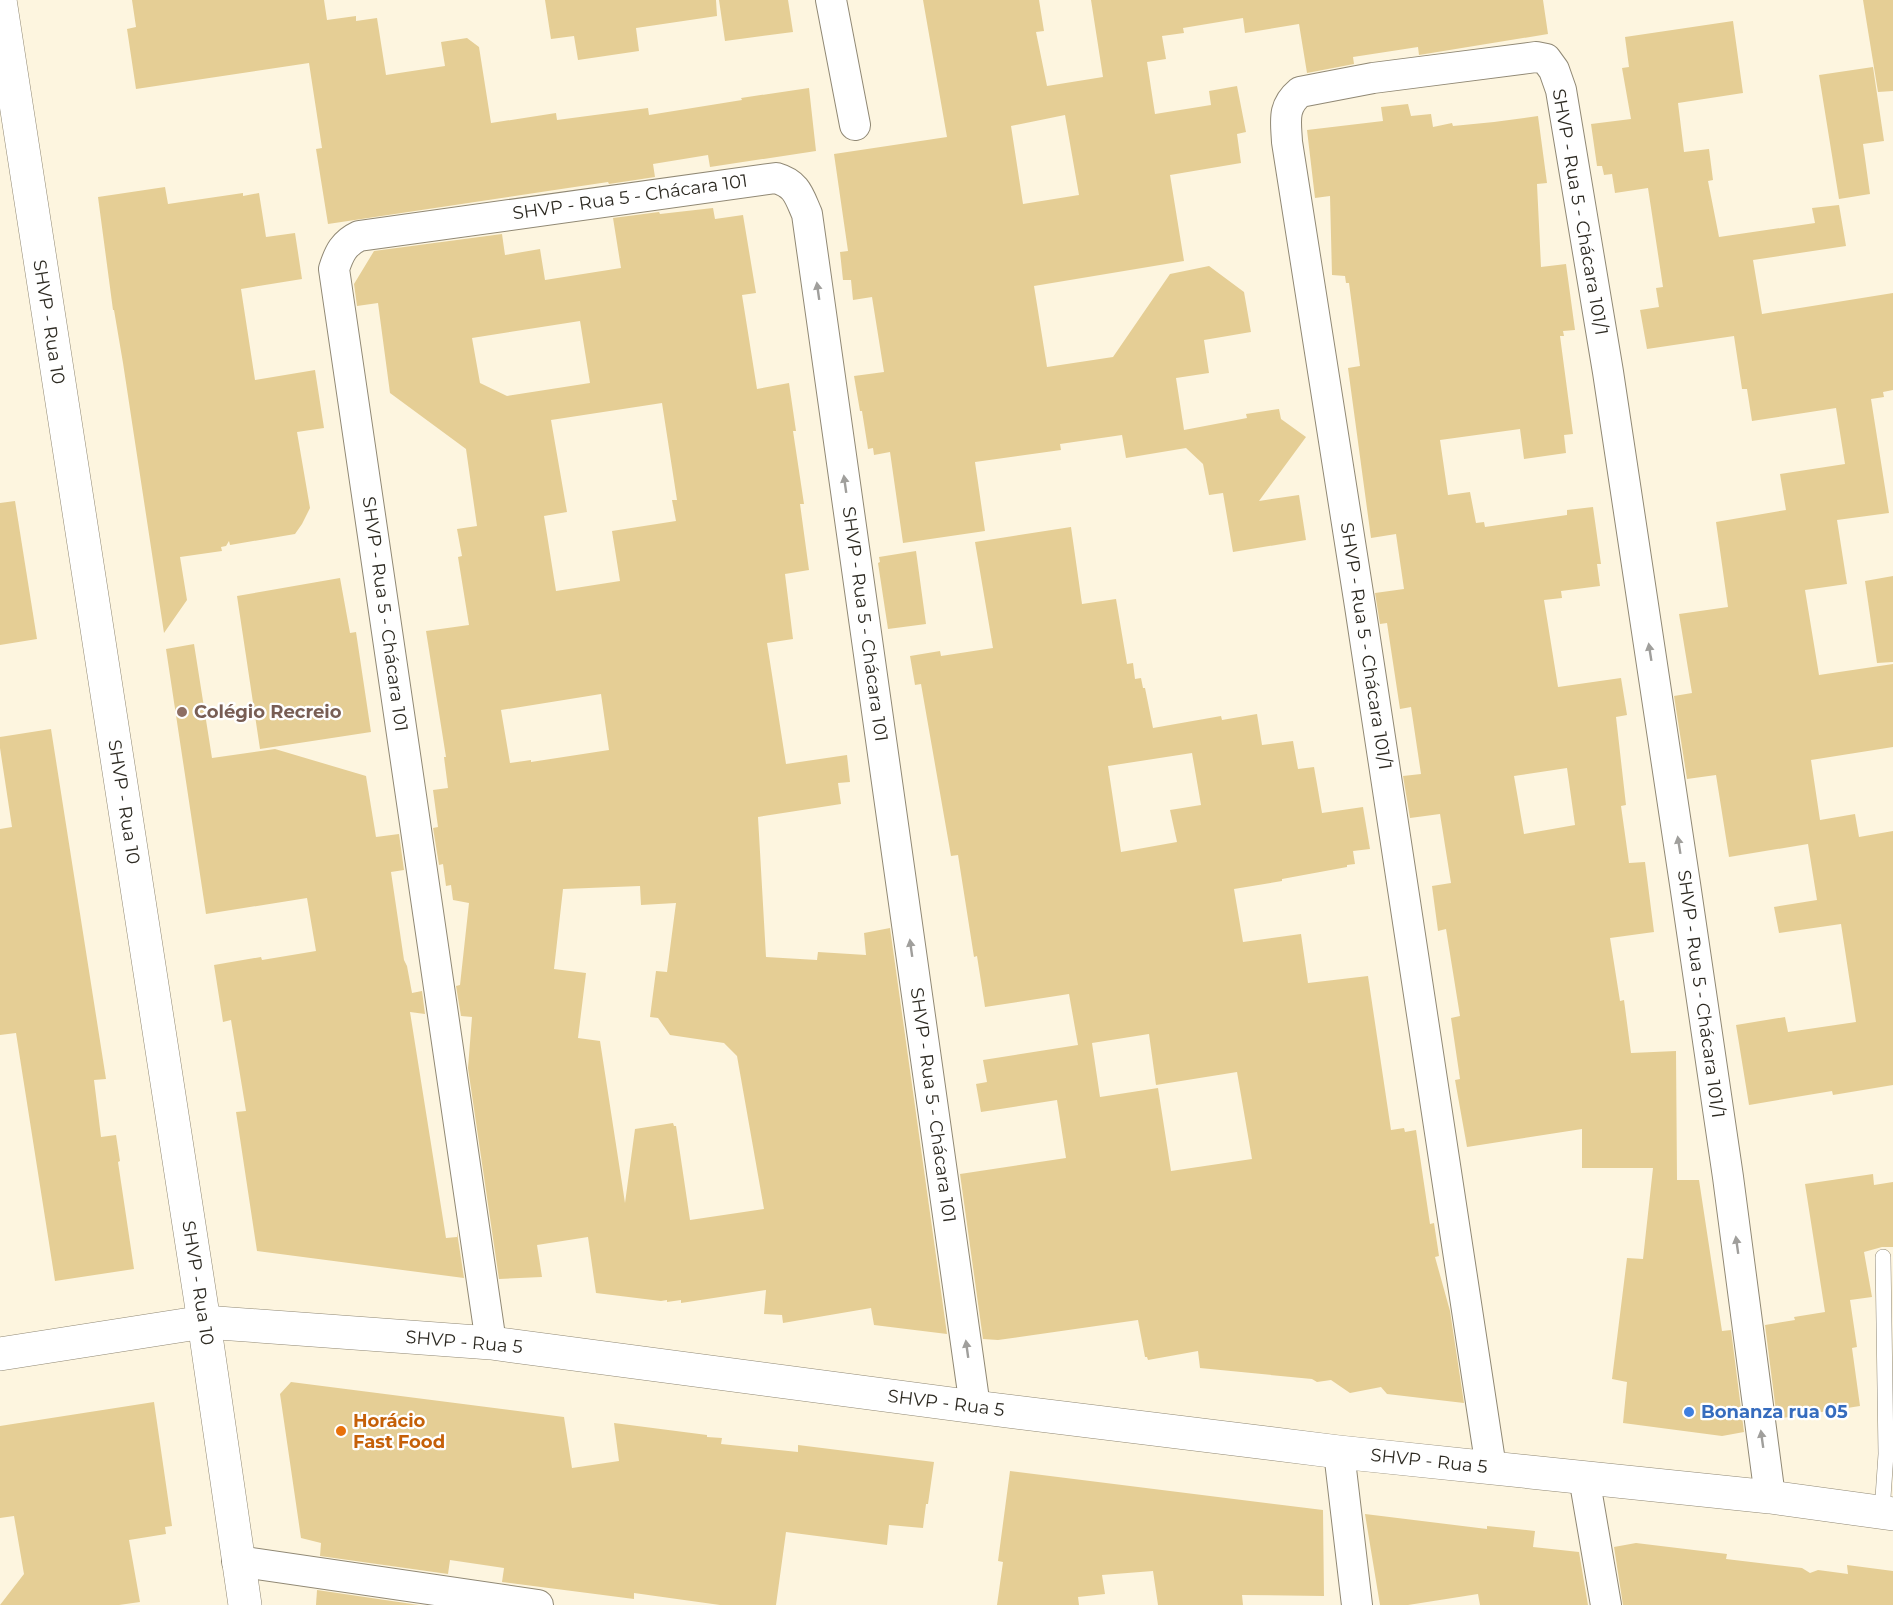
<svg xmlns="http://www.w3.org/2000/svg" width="1893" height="1605" font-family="Montserrat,sans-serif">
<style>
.building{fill:#e5ce95;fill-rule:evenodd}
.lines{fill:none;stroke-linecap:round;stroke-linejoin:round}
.lane-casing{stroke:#908874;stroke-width:16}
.street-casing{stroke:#908874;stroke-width:32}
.secondary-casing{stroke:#908874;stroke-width:34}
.lane{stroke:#fff;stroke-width:15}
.street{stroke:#fff;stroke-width:30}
.secondary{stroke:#fff;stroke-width:33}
.oneway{fill:#a09f9c}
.education-dot{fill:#8d6e63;stroke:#fff;stroke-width:2}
.shop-dot{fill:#3f7fe0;stroke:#fff;stroke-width:2}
.food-dot{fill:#e8710a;stroke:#fff;stroke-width:2}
.labels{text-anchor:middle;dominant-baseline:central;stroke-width:4.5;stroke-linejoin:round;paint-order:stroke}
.street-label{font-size:18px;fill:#2d2a22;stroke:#fff}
.education-label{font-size:18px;font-weight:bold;fill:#785e54;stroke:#fff;text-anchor:start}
.shop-label{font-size:18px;font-weight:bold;fill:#366cbe;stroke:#fff;text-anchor:start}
.food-label{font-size:18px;font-weight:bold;fill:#c56008;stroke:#fff;text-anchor:start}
</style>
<rect width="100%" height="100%" fill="#fdf5df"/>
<g class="building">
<polygon points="132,0 324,0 327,20 356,16 356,21 377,18 386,75 445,66 441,42 467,38 479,47 491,123 556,113 557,120 648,108 649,115 742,100 741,98 809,88 816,151 710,167 708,155 653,164 655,177 609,184 608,182 328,224 316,149 322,148 309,63 136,89 127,29 136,27"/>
<polygon points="545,0 716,0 717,16 636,28 639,51 578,60 574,36 551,39"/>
<polygon points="719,0 788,0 793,32 725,41"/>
<path d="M923,0H1039L1044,31L1036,32L1047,86L1103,77L1091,0H1543L1548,34L1419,55L1418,47L1353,57L1354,64L1307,73L1299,24L1245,33L1243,18L1183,28L1184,33L1162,36L1166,59L1147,62L1155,114L1211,105L1209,91L1237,86L1246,132L1237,134L1241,163L1170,175L1184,261L1034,286L1047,367L1113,357L1170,274L1209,266L1244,292L1251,332L1204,340L1209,373L1176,378L1184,430L1247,418L1246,414L1279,409L1281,419L1306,437L1259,501L1299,495L1306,540L1233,552L1223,493L1209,495L1203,464L1186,448L1126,458L1122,435L1060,444L1061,450L975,462L985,531L903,543L890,452L874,455L873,448L868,449L862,411H860L854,376L884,372L872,297L853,300L851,280H843L840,252L848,251L834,154L947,137ZM1065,115L1079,195L1023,204L1011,126Z"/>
<polygon points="1863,0 1893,0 1893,91 1878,92"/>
<polygon points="1733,21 1743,93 1678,103 1684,152 1709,149 1713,180 1708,181 1719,237 1815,223 1812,208 1839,205 1846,246 1753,260 1762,314 1893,293 1893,390 1883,392 1884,397 1871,399 1889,513 1837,520 1847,584 1805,590 1819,675 1893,664 1893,747 1811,760 1820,820 1855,814 1859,837 1893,831 1893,1085 1833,1095 1832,1091 1749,1105 1736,1025 1785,1017 1788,1032 1856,1022 1841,924 1779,933 1774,907 1817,900 1808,844 1729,857 1716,775 1687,779 1674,696 1692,693 1679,614 1728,607 1716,522 1786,510 1780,474 1845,464 1836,408 1752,421 1747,389 1742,389 1734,336 1647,349 1640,310 1659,307 1656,288 1663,287 1648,188 1615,193 1612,174 1604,175 1602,166 1597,166 1591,124 1631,119 1622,68 1629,67 1625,37"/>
<polygon points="1873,67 1884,141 1863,144 1870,194 1839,199 1819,75"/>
<path d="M1408,104L1411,116L1431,114L1433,127L1452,123L1453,126L1494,122L1538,116L1547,183L1537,184L1541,267L1566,264L1575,330L1563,331L1564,336H1560L1573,434L1564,435L1566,453L1524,459L1520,429L1440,440L1448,495L1470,492L1476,523L1484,522L1485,527L1567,515V510L1593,507L1601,564H1597L1600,586L1561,591L1562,598L1544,600L1558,687L1621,678L1627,715L1616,717L1626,805L1621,806L1629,863L1645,862L1654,932L1610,938L1620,1001L1624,1000L1631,1053L1676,1051L1677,1180H1699L1722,1331L1731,1330L1744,1432L1722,1436L1623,1423L1627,1382L1612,1379L1627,1258L1643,1259L1653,1168H1582V1129L1467,1147L1455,1080L1460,1079L1451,1018L1460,1016L1446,929L1438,931L1432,886L1451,883L1440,814L1410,818L1403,776L1421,774L1411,707L1400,709L1387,623L1380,624L1375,593L1404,589L1396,534L1371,538L1348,368L1360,366L1349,283H1346L1345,276L1332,275L1330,196L1315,198L1307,130L1383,121L1381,107ZM1567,768L1575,825L1524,834L1514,776Z"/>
<polygon points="165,187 168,204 243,193 243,196 259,193 266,237 295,233 302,279 241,289 255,380 315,370 324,428 297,432 310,508 302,524 295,534 230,545 229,541 226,546 221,547 222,551 180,557 187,600 164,633 123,363 114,310 113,310 98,197"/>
<path d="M713,208L715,219L743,215L756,293L742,295L757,389L789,383L796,431H793L804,504H800L809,570L785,574L793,639L767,643L786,764L847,755L850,782L838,783L841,804L758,817L766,957L817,960L818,952L866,955L864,933L890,928L947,1334L874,1325L871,1308L783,1323L782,1315L764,1314L766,1290L681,1303V1300L667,1302V1300L661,1301L596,1293L588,1237L537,1245L542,1277L499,1279L468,1068L472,1017L461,1016L456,986L460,985L469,903L453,900L451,885L446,886L443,864L439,865L433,828L438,827L433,790L448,788L444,757H446L426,631L469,625L458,557L462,556L457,529L477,526L466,449L390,393L378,303L357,306L354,284L374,251L502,234L505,255L540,249L545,280L621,268L613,218L659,212L660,214ZM580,321L590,383L507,396L480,383L472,338ZM662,403L677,500H672L676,521L612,531L620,581L556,591L544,516L567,512L551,420ZM601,694L609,750L531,762V760L510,763L501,710ZM640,886L641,905L676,903L667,972L656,971L650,1017L658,1018L670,1035L724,1043L737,1056L764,1209L690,1220L676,1126H674L673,1123L635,1129L625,1203L600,1041L578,1038L586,973L554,969L563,889Z"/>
<polygon points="15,501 37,639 0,645 0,503"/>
<path d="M1071,527L1082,604L1116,599L1127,664L1133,663L1135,679L1141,678L1143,688H1145L1153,728L1221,716L1222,720L1257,714L1262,745L1293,741L1298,769L1314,767L1322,813L1363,807L1370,849L1353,851L1355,864L1347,865V867L1282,879V881L1234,889L1243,942L1301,934L1308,983L1368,976L1391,1130L1404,1128L1405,1132L1416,1130L1430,1224L1434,1223L1439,1256L1435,1257L1450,1311L1464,1403L1387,1394L1381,1387L1350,1393L1331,1380L1317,1382L1312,1379L1200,1368L1198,1351L1148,1360L1147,1357H1145L1138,1320L998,1340L983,1339L960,1174L1066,1158L1057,1100L981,1112L976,1084L987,1082L983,1060L1078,1045L1069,994L985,1007L977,956L974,957L958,855L951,856L921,684L915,685L910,656L940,651L941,656L993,648L975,542ZM1192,753L1201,805L1170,810L1177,842L1121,852L1108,766ZM1149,1034L1156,1085L1237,1072L1252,1159L1171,1171L1158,1088L1100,1097L1092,1043Z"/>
<polygon points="916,551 926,624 888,629 878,563 880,562 879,557"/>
<polygon points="1893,576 1893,662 1877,663 1865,581"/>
<polygon points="340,578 350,633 356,632 371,732 260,749 237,596"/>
<polygon points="194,644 212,758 275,749 366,776 376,837 399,834 404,870 391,872 404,960 407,966 412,993 422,991 425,1014 410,1012 446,1238 457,1237 457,1232 464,1278 257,1251 236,1112 246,1111 231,1020 223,1022 214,965 261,957 262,960 316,951 307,898 206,914 166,649"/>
<polygon points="51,729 106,1079 94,1080 101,1137 116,1135 120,1161 118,1162 134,1269 55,1281 16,1033 0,1035 0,829 12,827 0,748 0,737"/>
<polygon points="1873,1174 1874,1185 1893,1182 1893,1247 1882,1247 1864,1252 1872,1297 1850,1300 1857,1347 1852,1348 1860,1406 1777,1419 1765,1325 1795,1320 1794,1317 1825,1312 1805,1184"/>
<polygon points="291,1382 564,1417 572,1468 619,1461 614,1423 707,1435 707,1437 722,1438 721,1444 798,1452 798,1445 934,1462 928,1504 926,1504 923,1528 889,1525 887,1545 786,1532 776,1605 720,1605 634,1593 634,1599 502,1582 504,1568 450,1560 448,1574 320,1556 321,1543 301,1538 280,1394"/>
<polygon points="154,1402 172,1526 165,1527 166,1534 129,1540 140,1602 119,1605 0,1605 24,1574 14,1516 0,1518 0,1426"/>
<polygon points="1010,1471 1323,1510 1324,1596 1242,1595 1243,1605 1158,1605 1153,1571 1102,1575 1105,1594 1078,1597 1079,1605 997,1605 1003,1562 998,1561"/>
<polygon points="1365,1514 1487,1529 1487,1526 1535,1531 1533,1547 1579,1552 1588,1605 1480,1605 1478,1594 1408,1605 1380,1605"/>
<polygon points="1636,1543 1727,1554 1726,1559 1802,1568 1810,1573 1818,1570 1848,1574 1847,1565 1893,1571 1893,1605 1623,1605 1614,1547"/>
<polygon points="317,1590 419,1605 316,1605"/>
</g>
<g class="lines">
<defs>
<polyline id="lane" points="1882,1512 1886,1454 1883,1257"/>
<g id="street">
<polyline points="831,0 855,125"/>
<path d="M491,1343L334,269C339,253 344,243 359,236L776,178C797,184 799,196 807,214L975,1407"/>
<polyline points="1339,1452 1357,1605"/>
<path d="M1491,1468L1360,606L1287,142C1286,121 1282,107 1300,92L1373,78L1536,57L1546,59L1554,70L1561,90L1608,372L1685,884L1728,1177L1770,1497"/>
<polyline points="1584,1477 1606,1605"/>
<polyline points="237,1561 538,1605"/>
</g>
<g id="secondary">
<polyline points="0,0 204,1322 245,1605"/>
<polyline points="0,1354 204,1322 491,1343 975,1407 1339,1452 1770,1497 1893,1514"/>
</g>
</defs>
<use href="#lane" class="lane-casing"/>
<use href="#street" class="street-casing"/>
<use href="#secondary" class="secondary-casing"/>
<use href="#lane" class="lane"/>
<use href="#street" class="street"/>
<use href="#secondary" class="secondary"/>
</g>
<defs><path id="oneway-solid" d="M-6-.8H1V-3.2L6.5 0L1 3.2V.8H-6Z" transform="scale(1.5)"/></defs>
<g class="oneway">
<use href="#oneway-solid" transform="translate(818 291) rotate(-98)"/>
<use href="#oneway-solid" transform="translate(845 484) rotate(-98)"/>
<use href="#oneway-solid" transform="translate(1650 652) rotate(-99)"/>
<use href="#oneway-solid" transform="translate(1679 845) rotate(-99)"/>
<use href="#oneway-solid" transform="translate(911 948) rotate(-98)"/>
<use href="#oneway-solid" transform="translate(1737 1245) rotate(-98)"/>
<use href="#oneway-solid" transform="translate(967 1349) rotate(-98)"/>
<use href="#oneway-solid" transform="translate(1762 1439) rotate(-98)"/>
</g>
<circle class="education-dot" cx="182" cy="712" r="6"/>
<circle class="shop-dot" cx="1689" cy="1412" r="6"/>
<circle class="food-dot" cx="341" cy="1431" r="6"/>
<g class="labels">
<g class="street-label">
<text transform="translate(630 197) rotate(-8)">SHVP - Rua 5 - Chácara 101</text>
<text transform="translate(1580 212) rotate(80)">SHVP - Rua 5 - Chácara 101/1</text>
<text transform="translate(49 322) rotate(81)">SHVP - Rua 10</text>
<text transform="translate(385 614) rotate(82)">SHVP - Rua 5 - Chácara 101</text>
<text transform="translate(865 624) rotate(82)">SHVP - Rua 5 - Chácara 101</text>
<text transform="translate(1366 646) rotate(81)">SHVP - Rua 5 - Chácara 101/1</text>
<text transform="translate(124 802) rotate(81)">SHVP - Rua 10</text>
<text transform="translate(1701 994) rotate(82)">SHVP - Rua 5 - Chácara 101/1</text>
<text transform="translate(933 1105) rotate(82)">SHVP - Rua 5 - Chácara 101</text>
<text transform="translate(198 1283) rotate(81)">SHVP - Rua 10</text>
<text transform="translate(464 1342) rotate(5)">SHVP - Rua 5</text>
<text transform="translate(946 1403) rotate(7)">SHVP - Rua 5</text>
<text transform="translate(1429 1461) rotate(6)">SHVP - Rua 5</text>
</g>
<g class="education-label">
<text x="194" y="712">Colégio Recreio</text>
</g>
<g class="shop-label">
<text x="1701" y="1412">Bonanza rua 05</text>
</g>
<g class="food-label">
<text x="353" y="1421">Horácio<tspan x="353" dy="21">Fast Food</tspan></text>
</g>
</g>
</svg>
